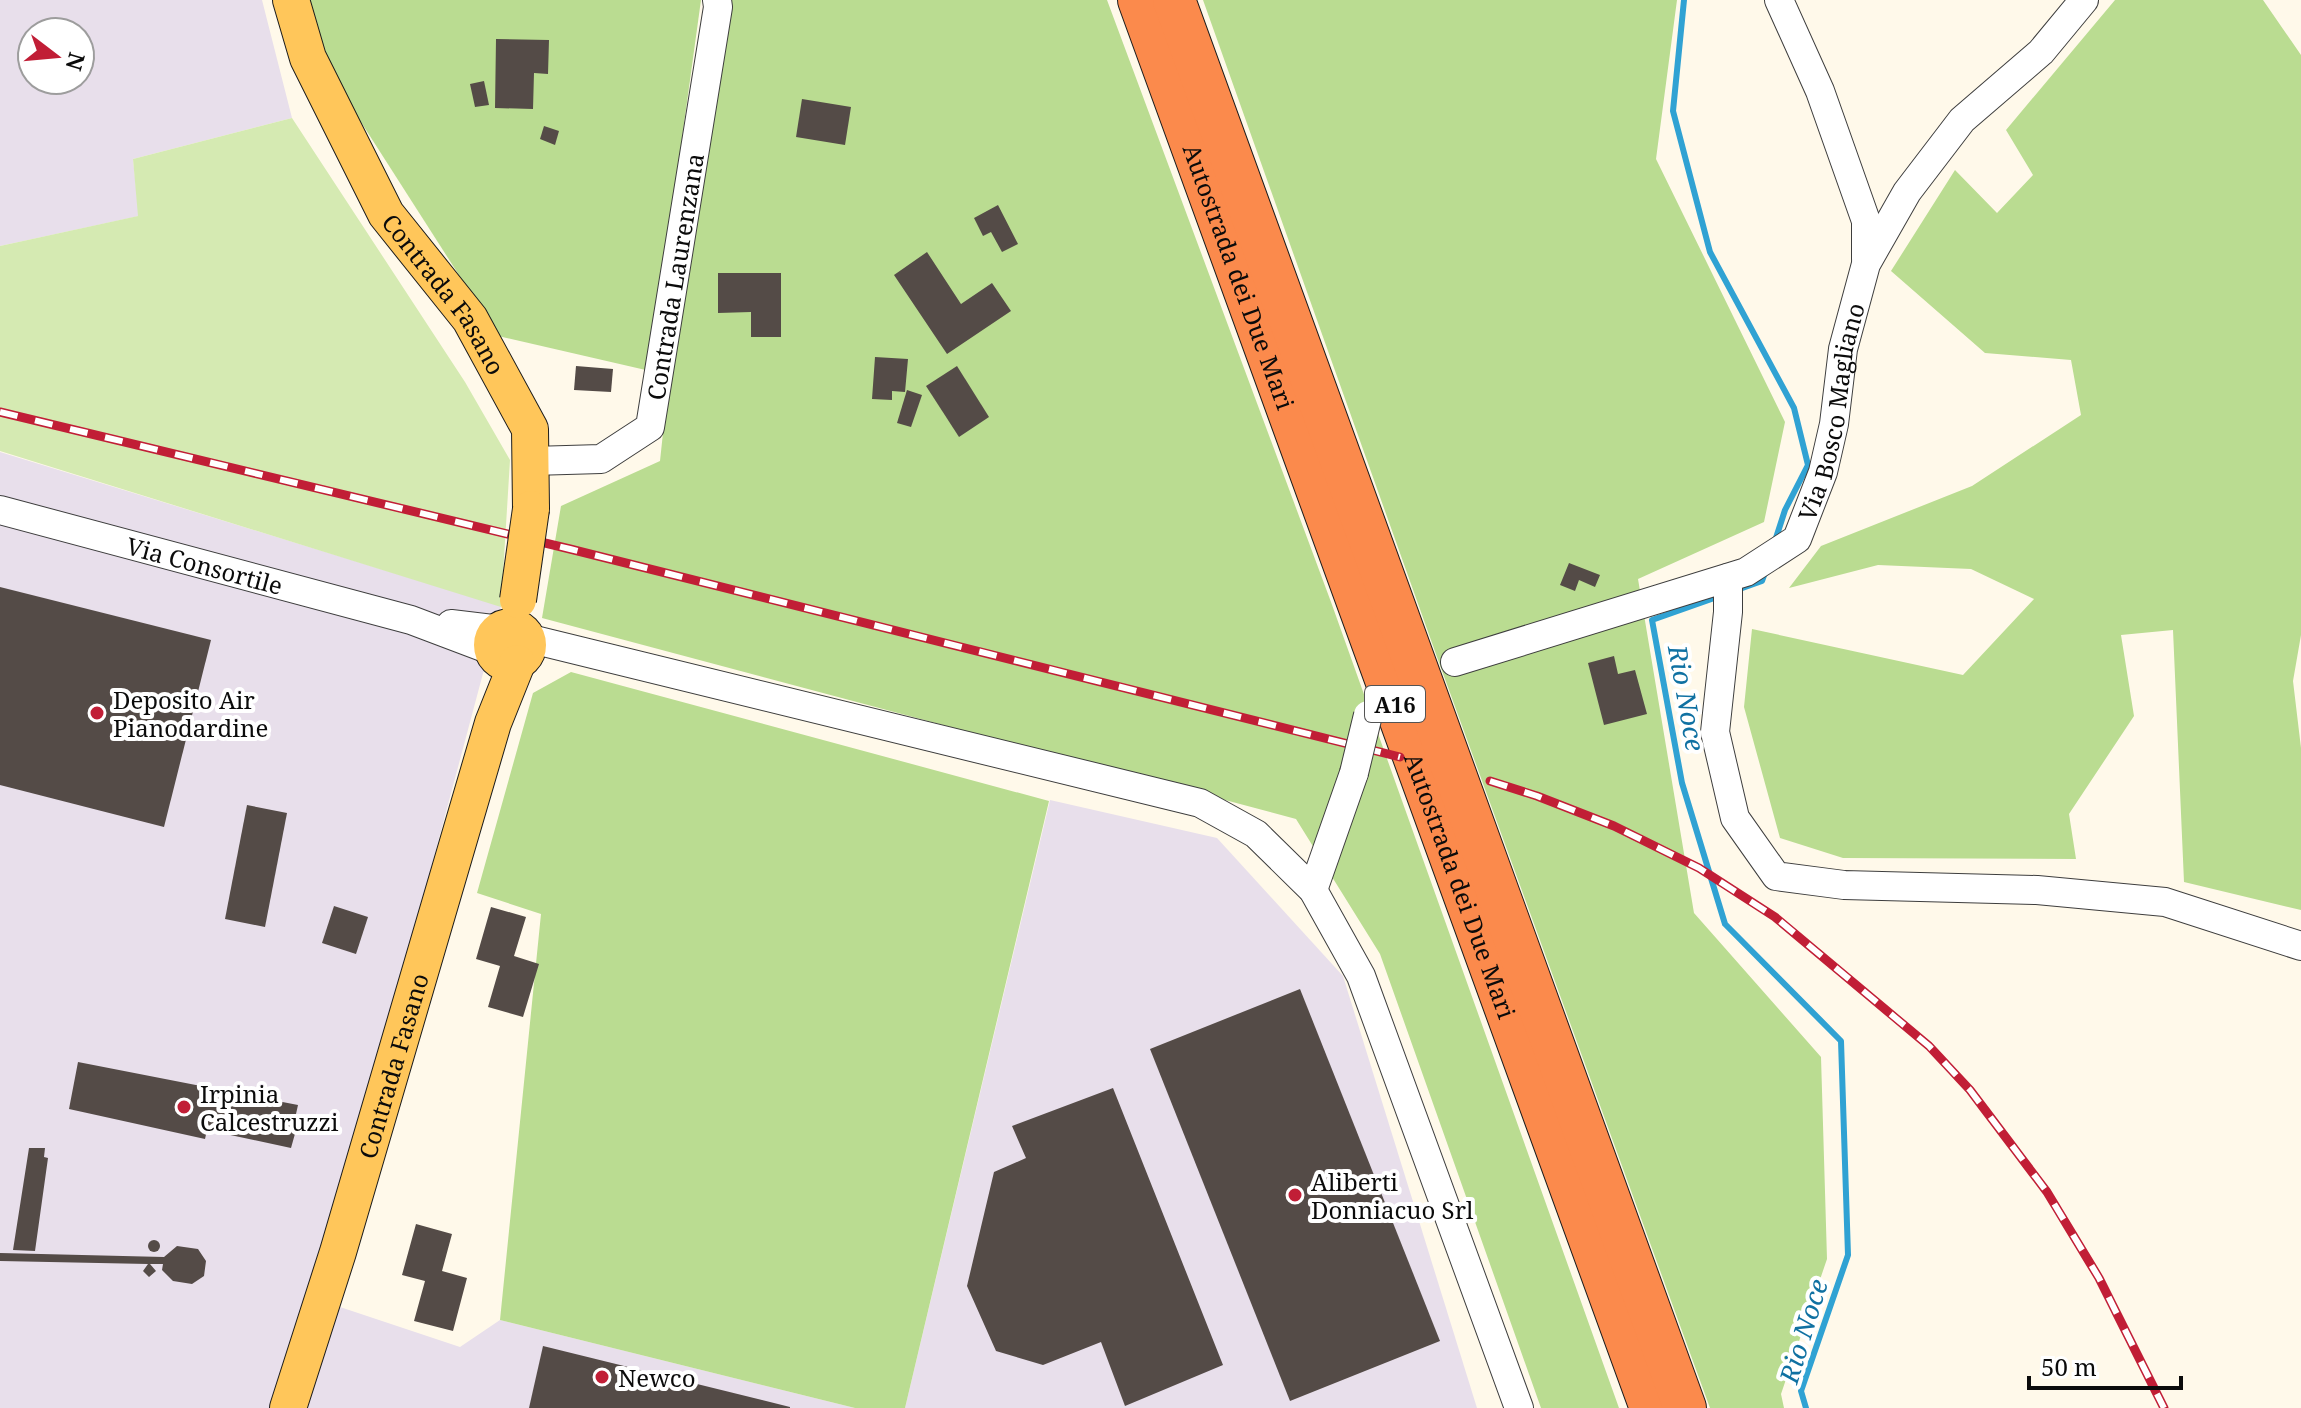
<svg xmlns="http://www.w3.org/2000/svg" width="2301" height="1408" font-family="'Noto Serif',serif">
<style>
.industrial{fill:#e8dfeb;fill-rule:evenodd}
.green{fill:#d5eab2}
.forest{fill:#badc91}
.lines{fill:none;stroke-linecap:round;stroke-linejoin:round}
.stream{stroke:#30a2d3;stroke-width:6}
.building{fill:#544b47}
.minor-casing{stroke:#3e3e3e;stroke-width:30}
.major-casing{stroke:#1c1c1c;stroke-width:38}
.highway-casing{stroke:#1c1c1c;stroke-width:44}
.minor{stroke:#fff;stroke-width:28}
.major{stroke:#ffc65a;stroke-width:36}
.highway{stroke:#fb8a4c;stroke-width:42}
.rail-casing{stroke:#c11e36;stroke-width:9}
.rail{stroke:#fff;stroke-width:6;stroke-dasharray:18;stroke-linecap:butt}
.minor-bridge-casing{stroke:#3e3e3e;stroke-width:30;stroke-linecap:butt}
.major-bridge-casing{stroke:#1c1c1c;stroke-width:38;stroke-linecap:butt}
.minor-bridge{stroke:#fff;stroke-width:28}
.major-bridge{stroke:#ffc65a;stroke-width:36}
.poi-dot{fill:#c11e36;stroke:#fff;stroke-width:3}
.labels{text-anchor:middle;dominant-baseline:central;stroke-width:8;stroke-linejoin:round;paint-order:stroke}
.shield{fill:#fff;stroke:#545454;stroke-width:2}
.shield-label{font-size:22px;font-weight:bold;fill:#0b0b0b}
.street-label{font-size:24px;fill:#0b0b0b;stroke:#fff}
.poi-label{font-size:24px;fill:#0b0b0b;stroke:#fff;text-anchor:start}
.water-label{font-size:26px;font-style:italic;fill:#1071a2;stroke:#fff}
</style>
<rect width="100%" height="100%" fill="#fff9ea"/>
<g class="industrial">
<path d="M0,0H262L292,118L133,159L139,216L0,246ZM32,32H80V80H32Z"/>
<polygon points="0,452 501,606 316,1299 460,1347 500,1320 855,1408 0,1408"/>
<polygon points="1050,800 1217,838 1343,976 1477,1408 905,1408"/>
</g>
<polygon class="green" points="292,118 465,382 510,460 501,607 0,451 0,246 138,216 133,159"/>
<g class="forest">
<polygon points="307,0 701,0 650,371 498,336 327,69"/>
<polygon points="730,0 1107,0 1331,602 1619,1408 1541,1408 1380,954 1296,819 542,618 561,506 660,461 670,367 732,9"/>
<polygon points="1203,0 1677,0 1656,159 1785,422 1764,522 1638,579 1694,913 1821,1057 1827,1259 1781,1394 1784,1408 1710,1408 1437,657"/>
<polygon points="2115,0 2263,0 2301,55 2301,635 2293,681 2301,748 2301,910 2184,882 2173,630 2121,635 2134,716 2069,814 2076,859 1843,858 1780,838 1744,707 1752,629 1963,675 2034,599 1971,569 1878,565 1789,588 1821,546 1972,486 2081,415 2071,360 1985,353 1891,271 1955,170 1997,213 2033,175 2006,130"/>
<polygon points="571,672 1049,801 905,1408 855,1408 500,1320 541,914 477,893 533,693"/>
</g>
<g class="lines">
<g class="stream">
<polyline points="1684,0 1673,111 1710,252 1794,408 1808,465 1785,510 1775,541"/>
<polyline points="1734,591 1762,581 1766,570"/>
<polyline points="1720,596 1652,620 1682,783 1725,924 1841,1041 1848,1255 1801,1391 1806,1408"/>
</g>
</g>
<g class="building">
<polygon points="496,39 549,40 548,74 534,73 533,109 495,108"/>
<polygon points="484,81 489,105 475,107 470,84"/>
<polygon points="802,99 851,107 845,145 796,137"/>
<polygon points="544,126 559,131 555,145 540,139"/>
<polygon points="998,205 1018,244 1002,252 991,232 983,236 974,218"/>
<polygon points="927,252 961,304 992,283 1011,311 947,354 894,275"/>
<polygon points="718,273 781,273 781,337 751,337 751,312 718,313"/>
<polygon points="875,357 908,359 905,392 892,391 892,400 872,399"/>
<polygon points="576,366 613,369 611,392 574,390"/>
<polygon points="957,366 989,417 959,437 926,386"/>
<polygon points="907,390 922,395 911,427 897,423"/>
<polygon points="1569,563 1600,575 1595,587 1579,580 1575,591 1560,585"/>
<polygon points="0,587 211,640 164,827 0,785"/>
<polygon points="1614,656 1618,674 1635,670 1647,714 1604,725 1588,663"/>
<polygon points="247,805 287,813 265,927 225,919"/>
<polygon points="334,906 368,917 356,954 322,943"/>
<polygon points="491,907 526,917 514,956 539,964 523,1017 488,1007 500,966 476,959"/>
<polygon points="1300,989 1440,1341 1290,1401 1150,1049"/>
<polygon points="78,1062 298,1105 294,1123 298,1123 291,1148 207,1130 205,1139 69,1109"/>
<polygon points="1113,1088 1223,1365 1125,1406 1101,1342 1043,1365 996,1351 967,1286 994,1172 1026,1158 1012,1126"/>
<polygon points="29,1148 45,1148 44,1157 48,1158 35,1251 13,1250"/>
<polygon points="416,1224 452,1234 442,1271 467,1278 453,1331 414,1321 425,1281 402,1275"/>
<circle cx="154" cy="1246" r="6"/>
<polygon points="177,1246 198,1249 206,1261 204,1276 192,1284 173,1281 162,1270 163,1264 150,1264 156,1271 149,1277 143,1271 148,1264 0,1261 0,1253 164,1257"/>
<polygon points="543,1346 790,1407 790,1408 529,1408"/>
</g>
<g class="lines">
<defs>
<g id="minor">
<polyline points="1779,0 1820,91 1866,221 1866,259"/>
<path id="s1" d="M532,461L601,459L650,427L718,7L717,0"/>
<path id="s2" d="M0,510L411,620L493,651"/>
<polyline points="1728,578 1728,612 1715,732 1735,818 1776,876 1844,885 2037,890 2165,902 2301,946"/>
<polyline points="451,624 501,630"/>
<polyline points="527,638 1200,803 1256,834 1313,890 1361,976 1519,1408"/>
<path id="s3" d="M1455,662L1746,572L1797,539L1823,472L1834,424L1843,349L1866,264L1907,192L1962,120L2041,52L2084,0"/>
<polyline points="1313,890 1354,773"/>
</g>
<g id="major">
<path id="s4" d="M291,0L308,58L386,214L470,319L530,429L531,509"/>
<circle cx="510" cy="645" r="18"/>
<path id="s5" d="M288,1408L338,1252L493,723L517,663"/>
</g>
<g id="highway">
<path id="s6" d="M1139,0L1651,1408"/>
<polyline points="1174,0 1685,1408"/>
</g>
</defs>
<use href="#minor" class="minor-casing"/>
<use href="#major" class="major-casing"/>
<use href="#highway" class="highway-casing"/>
<use href="#minor" class="minor"/>
<use href="#major" class="major"/>
<use href="#highway" class="highway"/>
<defs>
<g id="rail">
<polyline points="0,412 570,549 1400,757"/>
<polyline points="1490,781 1537,796 1614,826 1699,868 1775,917 1929,1046 1970,1090 2047,1192 2099,1278 2164,1408"/>
</g>
</defs>
<use href="#rail" class="rail-casing"/>
<use href="#rail" class="rail"/>
<defs>
<polyline id="minor-bridge" points="1354,773 1368,715"/>
<polyline id="major-bridge" points="518,600 531,509"/>
</defs>
<use href="#minor-bridge" class="minor-bridge-casing"/>
<use href="#major-bridge" class="major-bridge-casing"/>
<use href="#minor-bridge" class="minor-bridge"/>
<use href="#major-bridge" class="major-bridge"/>
</g>
<g class="poi-dot">
<circle cx="97" cy="713" r="8"/>
<circle cx="184" cy="1107" r="8"/>
<circle cx="1295" cy="1195" r="8"/>
<circle cx="602" cy="1377" r="8"/>
</g>
<g class="labels">
<rect class="shield" x="1365" y="686" width="60" height="36" rx="6"/>
<g class="shield-label">
<text x="1395" y="704">A16</text>
</g>
<g class="street-label">
<text stroke="none"><textPath href="#s6" startOffset="294">Autostrada dei Due Mari</textPath></text>
<text stroke="none"><textPath href="#s1" startOffset="280">Contrada Laurenzana</textPath></text>
<text stroke="none"><textPath href="#s4" startOffset="334">Contrada Fasano</textPath></text>
<text stroke="none"><textPath href="#s3" startOffset="498">Via Bosco Magliano</textPath></text>
<text stroke="none"><textPath href="#s2" startOffset="212">Via Consortile</textPath></text>
<text stroke="none"><textPath href="#s6" startOffset="942">Autostrada dei Due Mari</textPath></text>
<text stroke="none"><textPath href="#s5" startOffset="358">Contrada Fasano</textPath></text>
</g>
<g class="poi-label">
<text x="113" y="699">Deposito Air<tspan x="113" dy="28">Pianodardine</tspan></text>
<text x="200" y="1093">Irpinia<tspan x="200" dy="28">Calcestruzzi</tspan></text>
<text x="1311" y="1181">Aliberti<tspan x="1311" dy="28">Donniacuo Srl</tspan></text>
<text x="618" y="1377">Newco</text>
</g>
<g class="water-label">
<text transform="translate(1687 698) rotate(80)">Rio Noce</text>
<text transform="translate(1803 1331) rotate(-73)">Rio Noce</text>
</g>
</g>
<g transform="translate(56 56) rotate(106)"><circle r="38" fill="#ffffff" stroke="#9d9d9d" stroke-width="2"/>
<path d="M0-6L14 30L0 20L-14 30Z" fill="#c11e36"/>
<text y="-12" font-size="22" font-weight="bold" text-anchor="middle" fill="#0b0b0b">N</text>
</g>
<path d="M2029 1376v12h152v-12" fill="none" stroke="#0b0b0b" stroke-width="4"/>
<text x="2041" y="1376" font-size="24" fill="#0b0b0b" stroke="#ffffff" stroke-width="6" paint-order="stroke">50 m</text>
</svg>
